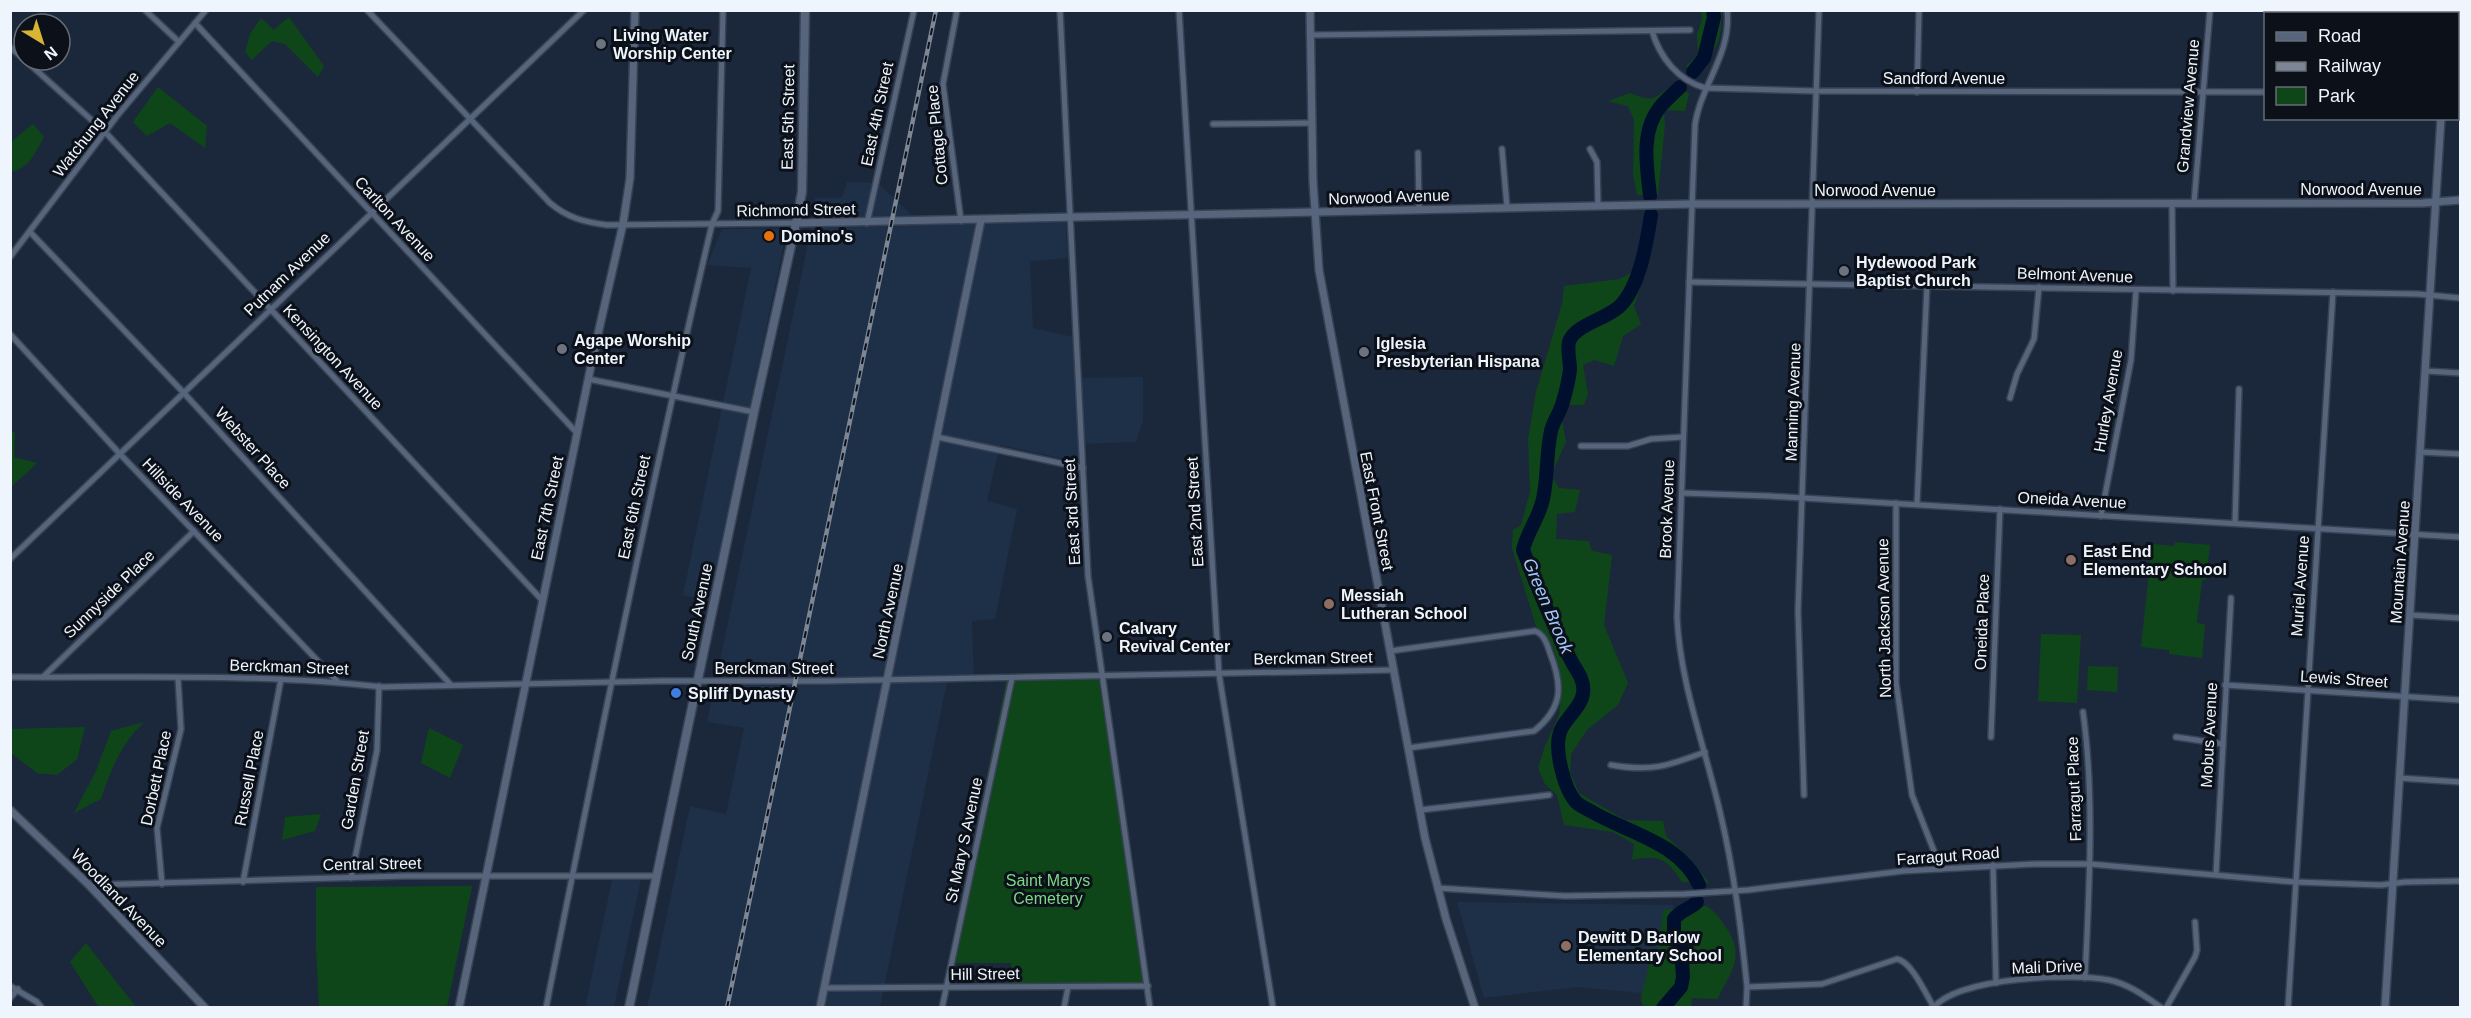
<svg xmlns="http://www.w3.org/2000/svg" width="2471" height="1018" font-family="Helvetica,sans-serif">
<style>
.built{fill:#1e2f48}
.green{fill:#0f4619}
.lines{fill:none;stroke-linecap:round;stroke-linejoin:round}
.river{stroke:#000f2d;stroke-width:14}
.minor-casing{stroke:#384252;stroke-width:8}
.tertiary-casing{stroke:#384252;stroke-width:10}
.secondary-casing{stroke:#384252;stroke-width:11}
.minor{stroke:#56657c;stroke-width:5}
.tertiary{stroke:#56657c;stroke-width:7}
.secondary{stroke:#56657c;stroke-width:8}
.rail-casing{stroke:#7c8694;stroke-width:4.5}
.rail{stroke:#0b1019;stroke-width:2;stroke-dasharray:7;stroke-linecap:butt}
.worship-dot{fill:#6b7280;stroke:#0b1019;stroke-width:2}
.food-dot{fill:#e8710a;stroke:#0b1019;stroke-width:2}
.education-dot{fill:#8d6e63;stroke:#0b1019;stroke-width:2}
.shop-dot{fill:#3f7fe0;stroke:#0b1019;stroke-width:2}
.labels{text-anchor:middle;dominant-baseline:central;stroke-width:6;stroke-linejoin:round;paint-order:stroke}
.poi-label{font-size:16px;font-weight:bold;fill:#eff5fd;stroke:#0b1019;text-anchor:start}
.street-label{font-size:16px;fill:#eff5fd;stroke:#0b1019}
.park-label{font-size:16px;fill:#7fd887;stroke:#0b1019}
.water-label{font-size:18px;font-style:italic;fill:#a2c8fd;stroke:#0b1019}
</style>
<rect width="100%" height="100%" fill="#1b283b"/>
<g class="built">
<polygon points="847,182 878,183 916,219 1065,216 1068,258 1030,261 1033,328 1074,337 1077,378 1143,377 1143,421 1136,442 1080,444 1080,462 1000,445 987,501 1017,509 995,619 972,621 974,677 948,677 880,1007 647,1008 690,806 726,814 744,728 707,722 815,211 815,198 842,198"/>
<polygon points="722,229 787,229 709,601 683,595 751,268 707,265"/>
<polygon points="642,874 614,1007 585,1008 613,875"/>
<polygon points="1457,902 1674,905 1652,994 1578,987 1484,998"/>
</g>
<g class="green">
<path d="M1701,11H1722C1720,47 1719,47 1692,70L1686,66L1698,55L1697,34L1702,20Z"/>
<polygon points="289,17 324,66 318,77 285,44 272,41 252,60 245,52 250,34 261,18 274,30"/>
<path d="M1675,84L1689,94L1685,111L1664,110L1665,125L1658,195H1637L1633,174L1634,120L1628,106L1608,101L1630,93C1658,104 1653,97 1675,84Z"/>
<polygon points="158,87 207,126 205,148 170,123 147,136 133,122"/>
<path d="M33,124L44,137C36,151 29,169 11,172V142Z"/>
<path d="M1632,272L1642,283L1634,306L1641,324L1623,336L1614,366L1594,360L1583,365L1588,394L1584,405H1568L1562,420L1566,442L1551,475L1559,488L1580,490L1575,512L1557,514L1556,539L1589,541L1592,551L1612,555L1604,625L1628,683L1618,705L1587,730L1571,754L1570,773L1579,793L1625,820L1663,821L1666,836L1690,858L1709,883L1682,882C1667,859 1660,854 1632,860L1634,844L1613,832L1564,825L1557,795L1545,784L1538,768L1545,746L1559,715L1562,688L1554,650L1536,626L1512,548L1513,530L1521,525L1530,492L1528,439L1536,392L1562,304L1564,286L1620,279Z"/>
<polygon points="11,432 15,432 14,457 37,463 11,487"/>
<polygon points="2175,542 2210,545 2206,580 2202,580 2197,623 2205,624 2202,658 2169,654 2169,650 2141,647 2152,544 2174,546"/>
<polygon points="2041,634 2081,635 2077,703 2038,701"/>
<polygon points="2088,666 2118,667 2117,692 2087,690"/>
<polygon points="1098,676 1146,984 1011,985 1011,963 949,963 1007,677"/>
<path d="M144,722C122,743 110,770 101,799L74,813L96,771L111,731Z"/>
<polygon points="85,727 77,759 57,775 37,773 11,753 11,729"/>
<polygon points="429,728 463,745 450,778 421,763"/>
<polygon points="321,814 315,831 282,840 285,817"/>
<polygon points="472,886 447,1007 319,1007 316,947 316,887"/>
<path d="M1706,906C1715,911 1719,917 1725,926C1746,955 1732,971 1717,999L1692,998L1691,1007H1643L1641,997L1651,956L1658,948L1663,910Z"/>
<polygon points="86,943 136,1007 100,1007 96,1003 70,962"/>
</g>
<g class="lines">
<g class="river">
<polyline points="1693,72 1704,58 1714,17 1713,10"/>
<path d="M1650,196C1647,167 1640,132 1660,107C1666,100 1673,94 1680,87"/>
<path d="M1651,215C1647,241 1640,286 1620,306C1607,319 1574,325 1569,342C1567,351 1570,361 1570,369C1569,380 1565,395 1562,405C1559,414 1553,422 1551,431C1546,453 1548,477 1543,499C1539,518 1527,532 1523,550C1538,589 1553,627 1573,664C1578,672 1585,682 1583,693C1582,707 1564,719 1560,732C1554,749 1564,789 1576,802C1581,807 1590,810 1596,814C1632,834 1681,844 1699,885"/>
<path d="M1663,1008L1681,987L1683,977L1681,947L1674,934V919C1681,910 1690,909 1697,902"/>
</g>
<defs>
<g id="minor">
<polyline points="145,10 179,42"/>
<path d="M367,10L550,203C568,218 584,222 607,225L796,223"/>
<polyline points="957,10 943,84 961,221"/>
<polyline points="1060,10 1088,576 1150,1008"/>
<polyline points="1179,10 1219,674 1273,1008"/>
<path d="M1727,10C1732,54 1701,84 1695,125L1677,617C1680,683 1705,747 1720,812C1734,870 1741,928 1747,987L1746,1008"/>
<polyline points="195,23 577,433"/>
<path d="M1652,31C1660,58 1678,80 1705,88L1815,91L2266,92"/>
<polyline points="1311,35 1690,30"/>
<polyline points="10,47 24,59"/>
<polyline points="25,60 106,133 542,600"/>
<polyline points="2458,91 2460,91"/>
<polyline points="1917,92 1919,10"/>
<polyline points="1213,124 1312,123"/>
<polyline points="1502,149 1507,207"/>
<polyline points="1590,149 1597,162 1598,206"/>
<polyline points="1418,153 1419,208"/>
<polyline points="2172,203 2173,291"/>
<polyline points="2194,203 2210,10"/>
<polyline points="867,223 914,10"/>
<polyline points="31,233 183,392 451,685"/>
<polyline points="10,257 117,116 206,10"/>
<polyline points="1689,282 2418,294 2460,298"/>
<polyline points="10,334 119,453 338,682"/>
<polyline points="2426,371 2460,373"/>
<polyline points="588,379 754,412"/>
<polyline points="2010,398 2017,374 2034,339 2039,287"/>
<polyline points="937,437 1083,468"/>
<polyline points="1581,446 1628,446 1651,439 1683,437"/>
<polyline points="2420,452 2460,454"/>
<polyline points="1682,493 1769,496 2460,537"/>
<polyline points="1896,503 1896,682 1912,795 1941,869"/>
<polyline points="1917,504 1927,285"/>
<polyline points="2101,516 2131,360 2136,290"/>
<polyline points="2235,523 2239,389"/>
<polyline points="10,559 584,10"/>
<polyline points="2410,615 2460,618"/>
<path d="M1390,651L1535,631C1544,634 1547,644 1550,653C1563,686 1563,708 1534,731L1408,748"/>
<path d="M10,677C134,678 259,673 382,687L661,681H826L1393,670"/>
<polyline points="43,677 194,531"/>
<polyline points="2225,685 2460,700"/>
<path d="M2083,712C2095,800 2089,890 2085,978"/>
<polyline points="1991,737 2000,509"/>
<polyline points="2176,737 2223,744"/>
<path d="M1611,765C1651,772 1668,766 1705,752"/>
<polyline points="2399,778 2460,782"/>
<polyline points="1804,795 1798,611 1819,10"/>
<polyline points="1420,810 1549,795"/>
<polyline points="1993,865 1996,983"/>
<polyline points="2216,874 2231,598"/>
<polyline points="351,878 377,750 379,686"/>
<polyline points="243,882 281,679"/>
<polyline points="162,884 157,828 181,729 178,678"/>
<polyline points="89,885 405,876 657,876"/>
<polyline points="1437,888 1565,896 1685,894 1748,890 1903,871 2035,864 2090,864 2295,882 2381,885 2405,882 2460,881"/>
<polyline points="10,986 37,1002 42,1008"/>
<path d="M1747,987L1822,984L1897,959C1911,961 1926,994 1933,1006"/>
<polyline points="824,988 1148,986"/>
<polyline points="10,998 18,989"/>
<path d="M546,1008C598,746 651,484 712,224L718,211L723,10"/>
<polyline points="942,1008 1012,678"/>
<polyline points="1064,1008 1068,987"/>
<path d="M1933,1008C1958,977 2071,973 2109,980C2129,984 2146,997 2162,1008"/>
<polyline points="2166,1008 2195,957 2197,950 2195,922"/>
<polyline points="2288,1008 2333,292"/>
</g>
<g id="tertiary">
<polyline points="1310,10 1313,181 1319,270 1425,838 1446,919 1475,1008"/>
<polyline points="2448,14 2448,10"/>
<polyline points="796,223 1691,204 2423,203 2460,200"/>
<polyline points="10,810 89,885 205,1008"/>
<polyline points="459,1008 593,356 623,224 630,178 635,10"/>
<polyline points="820,1008 981,220"/>
<polyline points="2385,1008 2441,118"/>
</g>
<polyline id="secondary" points="629,1008 754,412 796,223 802,192 805,10"/>
</defs>
<use href="#minor" class="minor-casing"/>
<use href="#tertiary" class="tertiary-casing"/>
<use href="#secondary" class="secondary-casing"/>
<use href="#minor" class="minor"/>
<use href="#tertiary" class="tertiary"/>
<use href="#secondary" class="secondary"/>
<defs>
<polyline id="rail" points="727,1008 936,10"/>
</defs>
<use href="#rail" class="rail-casing"/>
<use href="#rail" class="rail"/>
</g>
<g class="worship-dot">
<circle cx="601" cy="44" r="6"/>
<circle cx="1844" cy="271" r="6"/>
<circle cx="562" cy="349" r="6"/>
<circle cx="1364" cy="352" r="6"/>
<circle cx="1107" cy="637" r="6"/>
</g>
<circle class="food-dot" cx="769" cy="236" r="6"/>
<g class="education-dot">
<circle cx="2071" cy="560" r="6"/>
<circle cx="1329" cy="604" r="6"/>
<circle cx="1566" cy="946" r="6"/>
</g>
<circle class="shop-dot" cx="676" cy="693" r="6"/>
<g class="labels">
<g class="poi-label">
<text x="613" y="35">Living Water<tspan x="613" dy="18">Worship Center</tspan></text>
<text x="781" y="236">Domino's</text>
<text x="1856" y="262">Hydewood Park<tspan x="1856" dy="18">Baptist Church</tspan></text>
<text x="574" y="340">Agape Worship<tspan x="574" dy="18">Center</tspan></text>
<text x="1376" y="343">Iglesia<tspan x="1376" dy="18">Presbyterian Hispana</tspan></text>
<text x="2083" y="551">East End<tspan x="2083" dy="18">Elementary School</tspan></text>
<text x="1341" y="595">Messiah<tspan x="1341" dy="18">Lutheran School</tspan></text>
<text x="1119" y="628">Calvary<tspan x="1119" dy="18">Revival Center</tspan></text>
<text x="688" y="693">Spliff Dynasty</text>
<text x="1578" y="937">Dewitt D Barlow<tspan x="1578" dy="18">Elementary School</tspan></text>
</g>
<g class="street-label">
<text x="1944" y="78">Sandford Avenue</text>
<text transform="translate(2188 106) rotate(-85)">Grandview Avenue</text>
<text transform="translate(877 114) rotate(-78)">East 4th Street</text>
<text transform="translate(788 117) rotate(-89)">East 5th Street</text>
<text transform="translate(96 124) rotate(-52)">Watchung Avenue</text>
<text transform="translate(937 135) rotate(-96)">Cottage Place</text>
<text x="2361" y="189">Norwood Avenue</text>
<text x="1875" y="190">Norwood Avenue</text>
<text transform="translate(1389 197) rotate(-2)">Norwood Avenue</text>
<text transform="translate(796 210) rotate(-1)">Richmond Street</text>
<text transform="translate(395 219) rotate(47)">Carlton Avenue</text>
<text transform="translate(287 274) rotate(-44)">Putnam Avenue</text>
<text transform="translate(2075 275) rotate(2)">Belmont Avenue</text>
<text transform="translate(333 357) rotate(47)">Kensington Avenue</text>
<text transform="translate(2108 401) rotate(-80)">Hurley Avenue</text>
<text transform="translate(1793 402) rotate(-88)">Manning Avenue</text>
<text transform="translate(253 448) rotate(48)">Webster Place</text>
<text transform="translate(183 500) rotate(46)">Hillside Avenue</text>
<text transform="translate(2072 500) rotate(3)">Oneida Avenue</text>
<text transform="translate(634 507) rotate(-78)">East 6th Street</text>
<text transform="translate(547 508) rotate(-78)">East 7th Street</text>
<text transform="translate(1667 509) rotate(-88)">Brook Avenue</text>
<text transform="translate(1377 511) rotate(79)">East Front Street</text>
<text transform="translate(1072 512) rotate(-93)">East 3rd Street</text>
<text transform="translate(1195 512) rotate(-93)">East 2nd Street</text>
<text transform="translate(2400 562) rotate(-86)">Mountain Avenue</text>
<text transform="translate(2300 586) rotate(-86)">Muriel Avenue</text>
<text transform="translate(109 594) rotate(-44)">Sunnyside Place</text>
<text transform="translate(888 611) rotate(-78)">North Avenue</text>
<text transform="translate(697 612) rotate(-78)">South Avenue</text>
<text transform="translate(1884 618) rotate(-91)">North Jackson Avenue</text>
<text transform="translate(1982 622) rotate(-88)">Oneida Place</text>
<text transform="translate(1313 658) rotate(-1)">Berckman Street</text>
<text transform="translate(289 667) rotate(2)">Berckman Street</text>
<text x="774" y="668">Berckman Street</text>
<text transform="translate(2344 679) rotate(4)">Lewis Street</text>
<text transform="translate(2209 735) rotate(-87)">Mobus Avenue</text>
<text transform="translate(156 778) rotate(-78)">Dorbett Place</text>
<text transform="translate(249 778) rotate(-79)">Russell Place</text>
<text transform="translate(355 780) rotate(-80)">Garden Street</text>
<text transform="translate(2074 789) rotate(-92)">Farragut Place</text>
<text transform="translate(964 840) rotate(-78)">St Mary S Avenue</text>
<text transform="translate(1948 856) rotate(-4)">Farragut Road</text>
<text transform="translate(372 864) rotate(-1)">Central Street</text>
<text transform="translate(119 898) rotate(46)">Woodland Avenue</text>
<text transform="translate(2047 967) rotate(-2)">Mali Drive</text>
<text transform="translate(985 974) rotate(-1)">Hill Street</text>
</g>
<g class="park-label">
<text x="1048" y="880">Saint Marys<tspan x="1048" dy="18">Cemetery</tspan></text>
</g>
<g class="water-label">
<text transform="translate(1548 606) rotate(67)">Green Brook</text>
</g>
</g>
<rect width="2471" height="1018" fill="none" stroke="#eff5fd" stroke-width="24"/>
<rect x="2264" y="12" width="195" height="108" fill="#0b1019" stroke="#666c74" stroke-width="1.5"/>
<rect x="2276" y="32" width="30" height="9" fill="#56657c" stroke="#666c74" stroke-width="1.5"/>
<text x="2318" y="42" font-size="18" fill="#eff5fd">Road</text>
<rect x="2276" y="62" width="30" height="9" fill="#7c8694" stroke="#666c74" stroke-width="1.5"/>
<text x="2318" y="72" font-size="18" fill="#eff5fd">Railway</text>
<rect x="2276" y="87" width="30" height="18" fill="#0f4619" stroke="#666c74" stroke-width="1.5"/>
<text x="2318" y="102" font-size="18" fill="#eff5fd">Park</text>
<g transform="translate(42 42) rotate(142)"><circle r="28" fill="#0b1019" stroke="#666c74" stroke-width="1.5"/>
<path d="M0-4.5L10 22L0 15L-10 22Z" fill="#d8b434"/>
<text y="-9" font-size="16" font-weight="bold" text-anchor="middle" fill="#eff5fd">N</text>
</g>
</svg>
